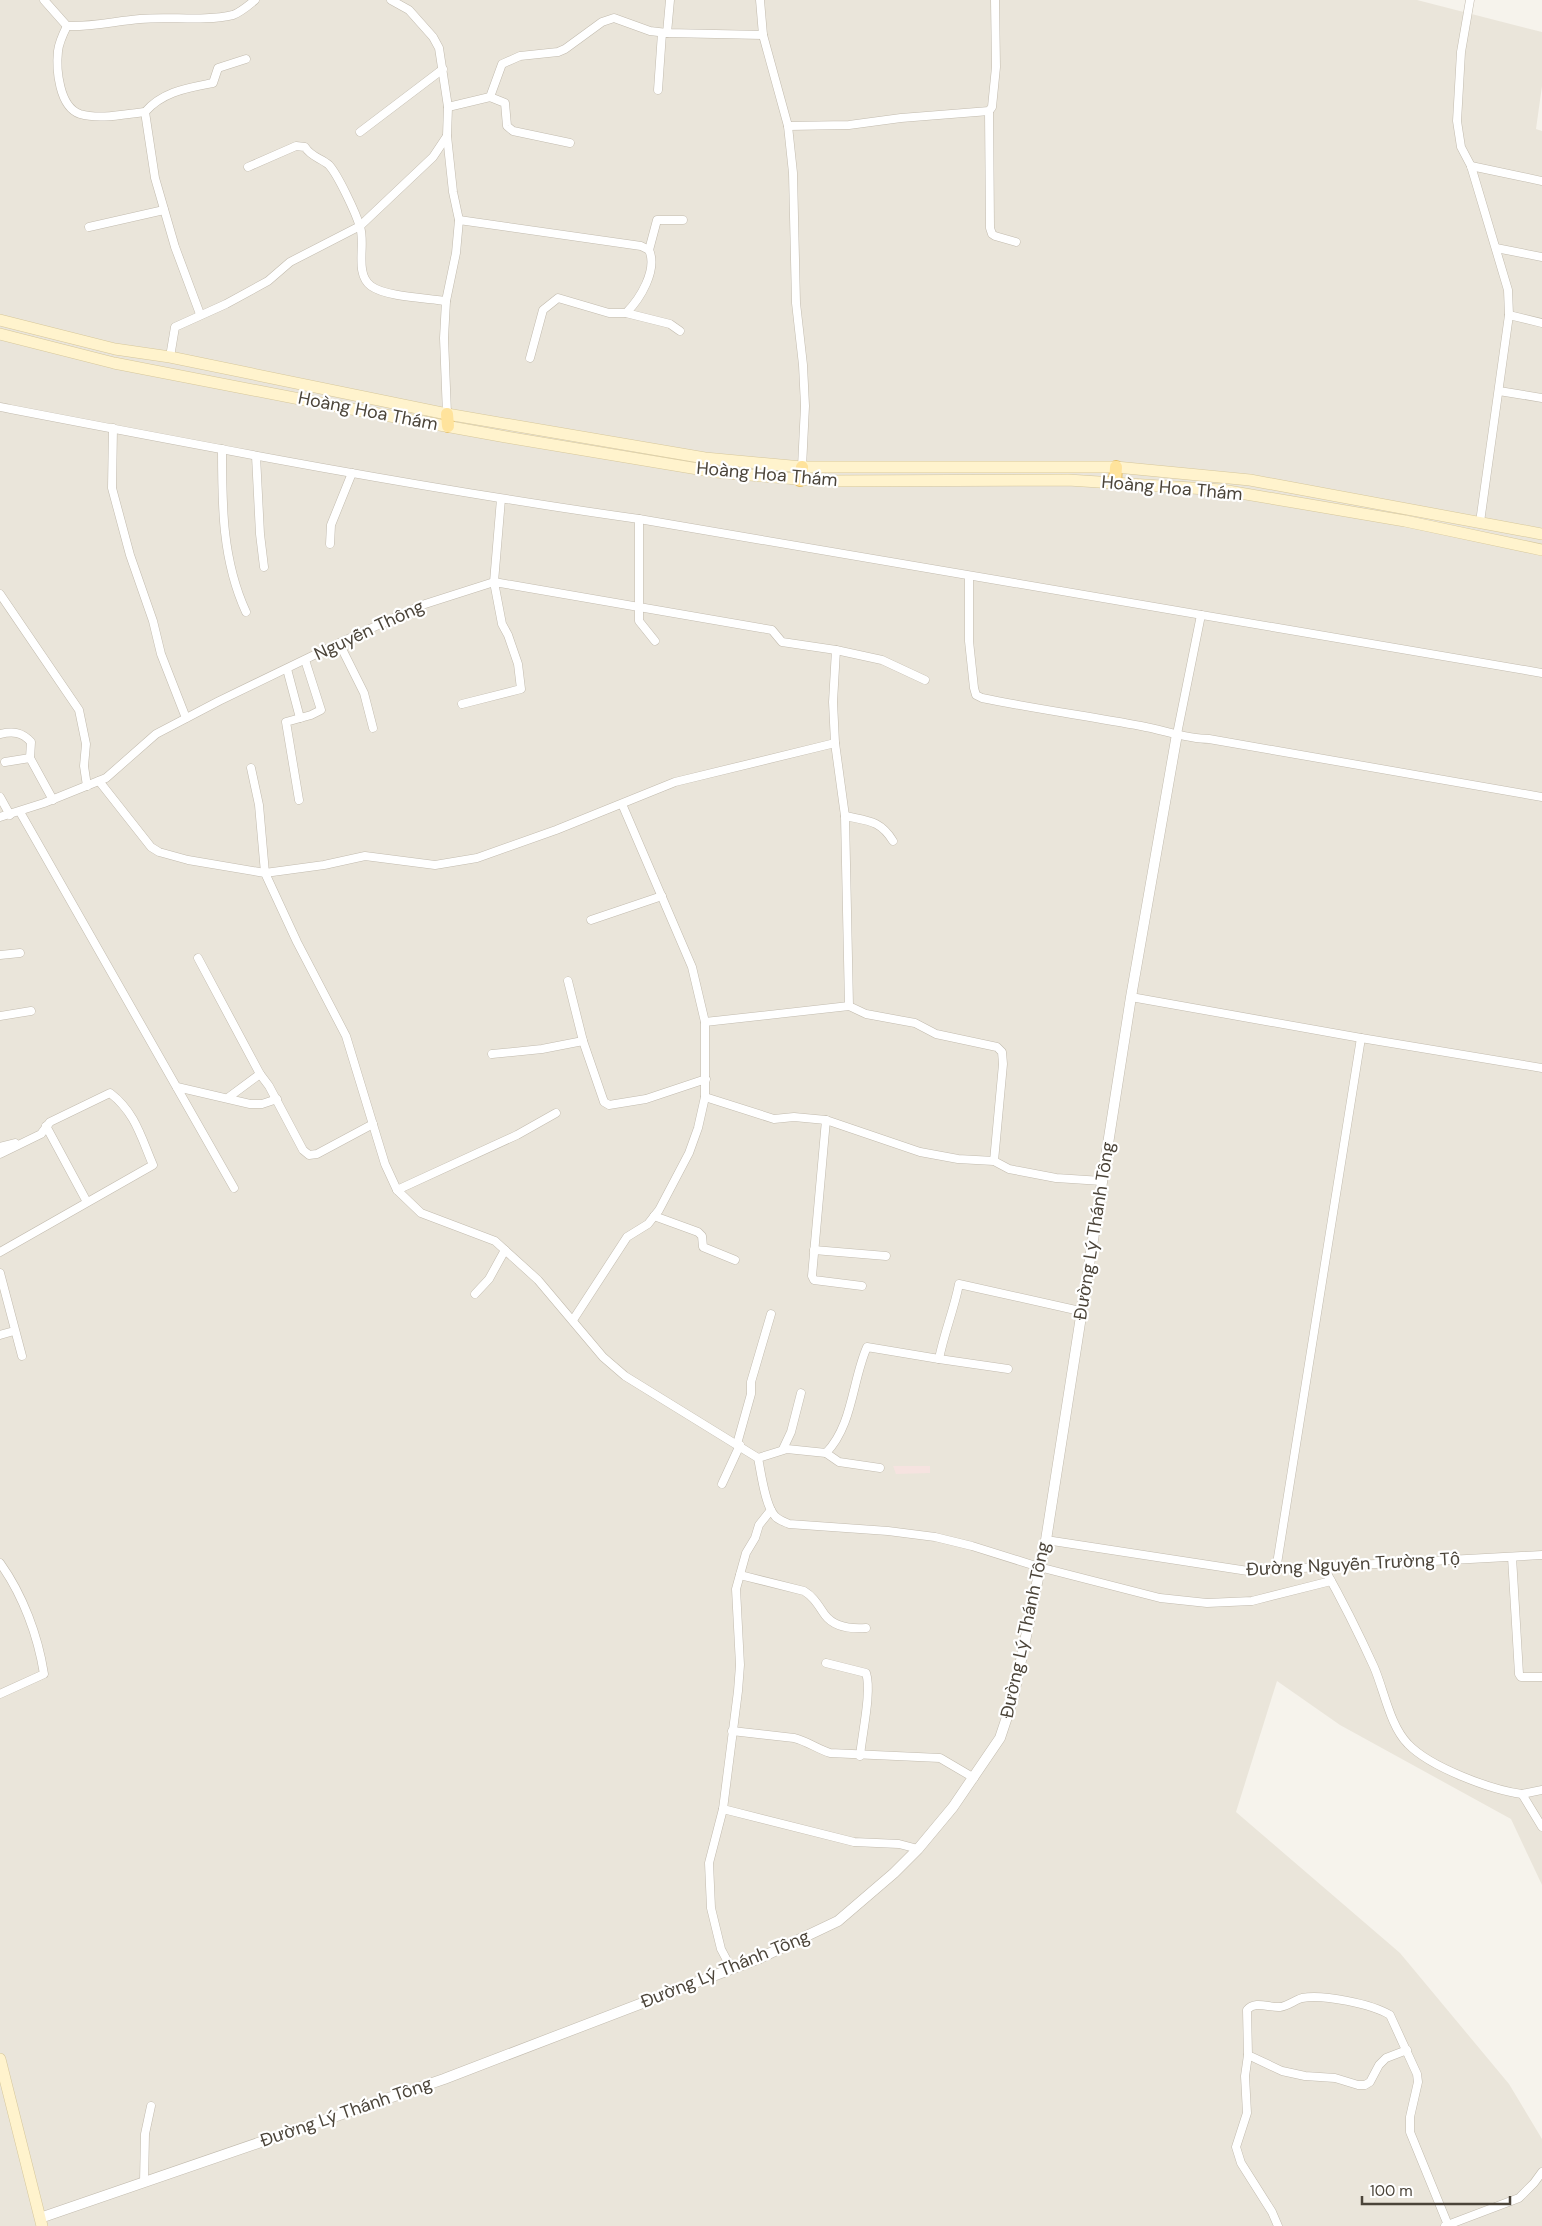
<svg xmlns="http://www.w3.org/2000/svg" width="1542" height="2226" font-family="'DM Sans',sans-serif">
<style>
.residential{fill:#eae5da}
.medical{fill:#f6e3e0}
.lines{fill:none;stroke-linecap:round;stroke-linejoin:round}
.minor-casing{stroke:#c2bbae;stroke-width:9}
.tertiary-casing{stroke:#c2bbae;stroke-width:11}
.secondary-casing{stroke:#d6c79b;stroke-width:12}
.primary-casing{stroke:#e6c16a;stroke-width:14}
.minor{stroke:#fff;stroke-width:8}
.tertiary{stroke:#fff;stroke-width:10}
.secondary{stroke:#fff3cd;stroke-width:11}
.primary{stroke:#ffe39c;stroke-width:12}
.labels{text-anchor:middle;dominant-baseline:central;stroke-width:4.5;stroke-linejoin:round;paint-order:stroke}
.street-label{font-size:18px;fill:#4b4439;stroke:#fff}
</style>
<rect width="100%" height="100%" fill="#f6f3ec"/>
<polygon class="residential" points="0,0 1417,0 1542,32 1542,86 1536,129 1542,131 1542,1885 1511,1819 1340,1725 1277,1681 1236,1812 1400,1953 1509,2084 1542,2139 1542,2226 0,2226"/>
<polygon class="medical" points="893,1466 930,1466 930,1473 896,1474"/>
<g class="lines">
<defs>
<g id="minor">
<path d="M44,0L67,26C91,27 116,21 140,19C170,16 203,22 233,15C241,12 248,6 255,0"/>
<polyline points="391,0 409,10 433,37 439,48 448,107 447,136 453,192 459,220 456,253 446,301 444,338 447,414"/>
<polyline points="760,0 763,35 788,126 793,173 796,303 803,365 805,406 802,467"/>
<polyline points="1470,0 1461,52 1457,121 1461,147 1471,166 1508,290 1509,315 1480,522"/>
<path d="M67,26C63,34 59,42 58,51C56,69 59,107 80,114C100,120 125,114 145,112"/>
<polyline points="667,33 670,0"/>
<polyline points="658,90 662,33"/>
<polyline points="490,97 505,103 507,126 513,131 570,143"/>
<polyline points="448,107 490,97 502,64 520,56 558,52 565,49 602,22 614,18 650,31 667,33 763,35"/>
<polyline points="989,111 990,228 992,234 995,236 1016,242"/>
<polyline points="788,126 849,125 901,118 989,111 992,107 996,67 995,0"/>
<polyline points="360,132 443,69"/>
<polyline points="1471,166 1542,181"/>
<path d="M248,167L296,146L305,147C311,157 321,158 329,165C338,175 356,213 360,227C366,244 354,273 371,286C386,297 427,298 446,301"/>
<path d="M459,220L641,246L649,250C658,270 640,299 626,313H609L558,298L543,310L530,358"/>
<polyline points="89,227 164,210"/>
<polyline points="1496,248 1542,257"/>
<polyline points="649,250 657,220 683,220"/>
<polyline points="626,313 670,324 680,331"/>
<path d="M200,314L175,247L155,178L145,112C163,91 188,88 213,83L218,68L246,59"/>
<polyline points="1509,315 1542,323"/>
<polyline points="170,357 175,327 226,304 268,281 290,262 360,226 433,157 447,136"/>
<polyline points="1499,391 1542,398"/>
<path d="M0,407C213,448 425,489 639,519L1542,673"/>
<polyline points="113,428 112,488 130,555 153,621 161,654 186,718"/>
<path d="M222,449C222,505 222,560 246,612"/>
<polyline points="256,456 260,534 264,567"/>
<polyline points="639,519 639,621 655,641"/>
<polyline points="330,544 331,525 352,473"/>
<path d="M969,576V641L974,688L976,695L982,698C1035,709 1088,716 1141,726C1164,730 1186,739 1209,739L1542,797"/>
<polyline points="0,594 79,710 86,744 84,766 87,786"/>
<polyline points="339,643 364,693 373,728"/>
<polyline points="836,650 882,660 925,680"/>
<polyline points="287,669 300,718"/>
<polyline points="462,704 521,689 518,664 508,635 502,624 494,582 501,499"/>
<path d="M0,734C13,731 22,732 31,742L30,758L53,800"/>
<polyline points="1177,734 1201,615"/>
<polyline points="5,762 30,758"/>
<polyline points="251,768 259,805 265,873 324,865 365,856 435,865 477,858 556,830 675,782 835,743"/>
<path d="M99,781L151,847L159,852L188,860L265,873L297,942L346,1036L385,1164L397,1190L421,1213L495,1241L538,1280L603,1357L625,1376L758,1458C761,1472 765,1506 775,1516C778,1520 785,1522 789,1524L888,1531L935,1537L972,1546L1039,1567L1160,1598L1207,1603L1252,1601L1331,1581"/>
<polyline points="0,797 10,815"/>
<polyline points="299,800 286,722 311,715 321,710 305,660"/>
<polyline points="20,812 234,1188"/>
<path d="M845,816C868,821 880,820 893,841"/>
<polyline points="0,817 44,803 106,778 156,734 219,701 339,643 422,605 494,582 772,630 782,642 836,650 833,702 835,743 845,816 849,1006"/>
<polyline points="591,920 662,896"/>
<polyline points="0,955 20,953"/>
<polyline points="198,958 260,1074 269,1086 303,1150 309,1155 317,1154 373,1124"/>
<polyline points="568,981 583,1041 604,1102 609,1105 646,1099 706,1079"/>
<polyline points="1131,997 1361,1038 1542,1068"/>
<polyline points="0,1016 31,1011"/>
<polyline points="705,1022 849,1006 866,1014 915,1023 936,1034 997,1047 1002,1052 1003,1064 994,1161"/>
<polyline points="492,1054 542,1049 583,1041"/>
<polyline points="177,1087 250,1104 262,1104 277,1099"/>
<polyline points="229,1097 260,1074"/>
<polyline points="705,1097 774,1119 794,1117 826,1120 920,1152 958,1159 994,1161 1009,1169 1056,1178 1102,1181"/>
<polyline points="826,1120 812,1276 814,1280 862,1286"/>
<polyline points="46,1126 87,1202"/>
<polyline points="0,1147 15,1143"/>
<path d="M0,1154L41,1134L50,1122L110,1093C135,1112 141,1137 153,1165L0,1252"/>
<polyline points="397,1190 517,1135 556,1113"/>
<polyline points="654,1216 698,1232 702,1236 703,1247 735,1260"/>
<polyline points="814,1250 886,1256"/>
<polyline points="0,1273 22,1356"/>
<polyline points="475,1294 489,1279 505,1250"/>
<polyline points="573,1320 627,1237 648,1224 659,1210 689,1153 698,1128 705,1097 705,1022 692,967 622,804"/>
<polyline points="0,1335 14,1331"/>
<polyline points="939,1359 1008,1369"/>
<polyline points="737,1444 751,1394 751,1382 771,1314"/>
<polyline points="783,1449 791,1432 801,1393"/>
<polyline points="826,1453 839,1462 880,1468"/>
<path d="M758,1458L787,1449L826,1453C853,1425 852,1381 867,1347L939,1359C944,1333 954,1310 959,1284L1080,1311"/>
<polyline points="722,1484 740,1445"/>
<polyline points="1046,1540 1248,1571 1542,1555"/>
<polyline points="1512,1557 1519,1674 1521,1677 1542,1677"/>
<path d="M0,1563C23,1595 38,1636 44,1674L0,1694"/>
<path d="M1324,1568C1342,1600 1359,1634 1374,1667C1384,1690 1390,1726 1408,1744C1430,1767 1491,1790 1522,1794L1542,1827"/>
<polyline points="1276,1570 1361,1038"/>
<path d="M740,1575L804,1591C814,1597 818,1605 825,1615C834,1627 852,1629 866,1628"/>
<path d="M826,1663L866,1673C872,1691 862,1734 860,1756"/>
<path d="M732,1731L794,1738C807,1741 817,1749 830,1753L940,1758L974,1778"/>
<polyline points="1522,1794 1542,1790"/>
<polyline points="723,1809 854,1842 899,1844 918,1849"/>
<polyline points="731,1968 721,1949 711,1908 709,1863 723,1809 738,1691 740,1665 736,1589 746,1553 755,1538 759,1525 771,1510"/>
<polyline points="1248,2055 1282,2071 1305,2076 1335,2078 1358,2085 1365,2085 1370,2082 1379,2065 1386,2058 1407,2050"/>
<polyline points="144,2182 145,2134 151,2106"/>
<path d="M1278,2226L1272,2212L1241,2163L1236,2147L1247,2113L1245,2076L1248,2055L1247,2010C1255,2000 1269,2008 1280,2007C1288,2006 1295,2000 1302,1998C1323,1994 1372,2004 1390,2015L1417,2074L1418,2082L1410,2117V2132L1448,2225"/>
<polyline points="1445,2226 1519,2198 1534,2183 1542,2172"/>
</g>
<polyline id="tertiary" points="40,2218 444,2079 760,1958 838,1921 894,1873 918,1849 953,1807 1000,1738 1013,1699 1046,1540 1131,997 1177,734"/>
<g id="secondary">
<polyline points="0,320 115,349 170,357 447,414 705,458 802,467 1116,467 1250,480 1542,534"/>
<polyline points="0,334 114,363 346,408 506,437 716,472 820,481 1068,480 1222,490 1405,521 1542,550"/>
<polyline points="0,2059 42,2226"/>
</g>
<g id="primary">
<polyline points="447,414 448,426"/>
<polyline points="800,480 802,467"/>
<polyline points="1115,483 1116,467"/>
</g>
</defs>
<use href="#minor" class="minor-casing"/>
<use href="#tertiary" class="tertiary-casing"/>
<use href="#secondary" class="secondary-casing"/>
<use href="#primary" class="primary-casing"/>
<use href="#minor" class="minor"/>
<use href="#tertiary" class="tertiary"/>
<use href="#secondary" class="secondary"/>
<use href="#primary" class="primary"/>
</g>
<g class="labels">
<g class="street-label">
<text transform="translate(368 411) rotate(11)">Hoàng Hoa Thám</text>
<text transform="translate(767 474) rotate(5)">Hoàng Hoa Thám</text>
<text transform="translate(1172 488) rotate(5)">Hoàng Hoa Thám</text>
<text transform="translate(369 630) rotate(-25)">Nguyễn Thông</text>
<text transform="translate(1094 1231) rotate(-81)">Đường Lý Thánh Tông</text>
<text transform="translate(1353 1564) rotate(-3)">Đường Nguyễn Trường Tộ</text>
<text transform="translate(1025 1630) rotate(-78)">Đường Lý Thánh Tông</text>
<text transform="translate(725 1969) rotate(-22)">Đường Lý Thánh Tông</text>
<text transform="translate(346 2112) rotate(-19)">Đường Lý Thánh Tông</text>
</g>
</g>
<path d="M1362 2196v8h148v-8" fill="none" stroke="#4b4439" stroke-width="2.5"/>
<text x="1370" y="2196" font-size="15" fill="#4b4439" stroke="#ffffff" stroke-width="4" paint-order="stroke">100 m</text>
</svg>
